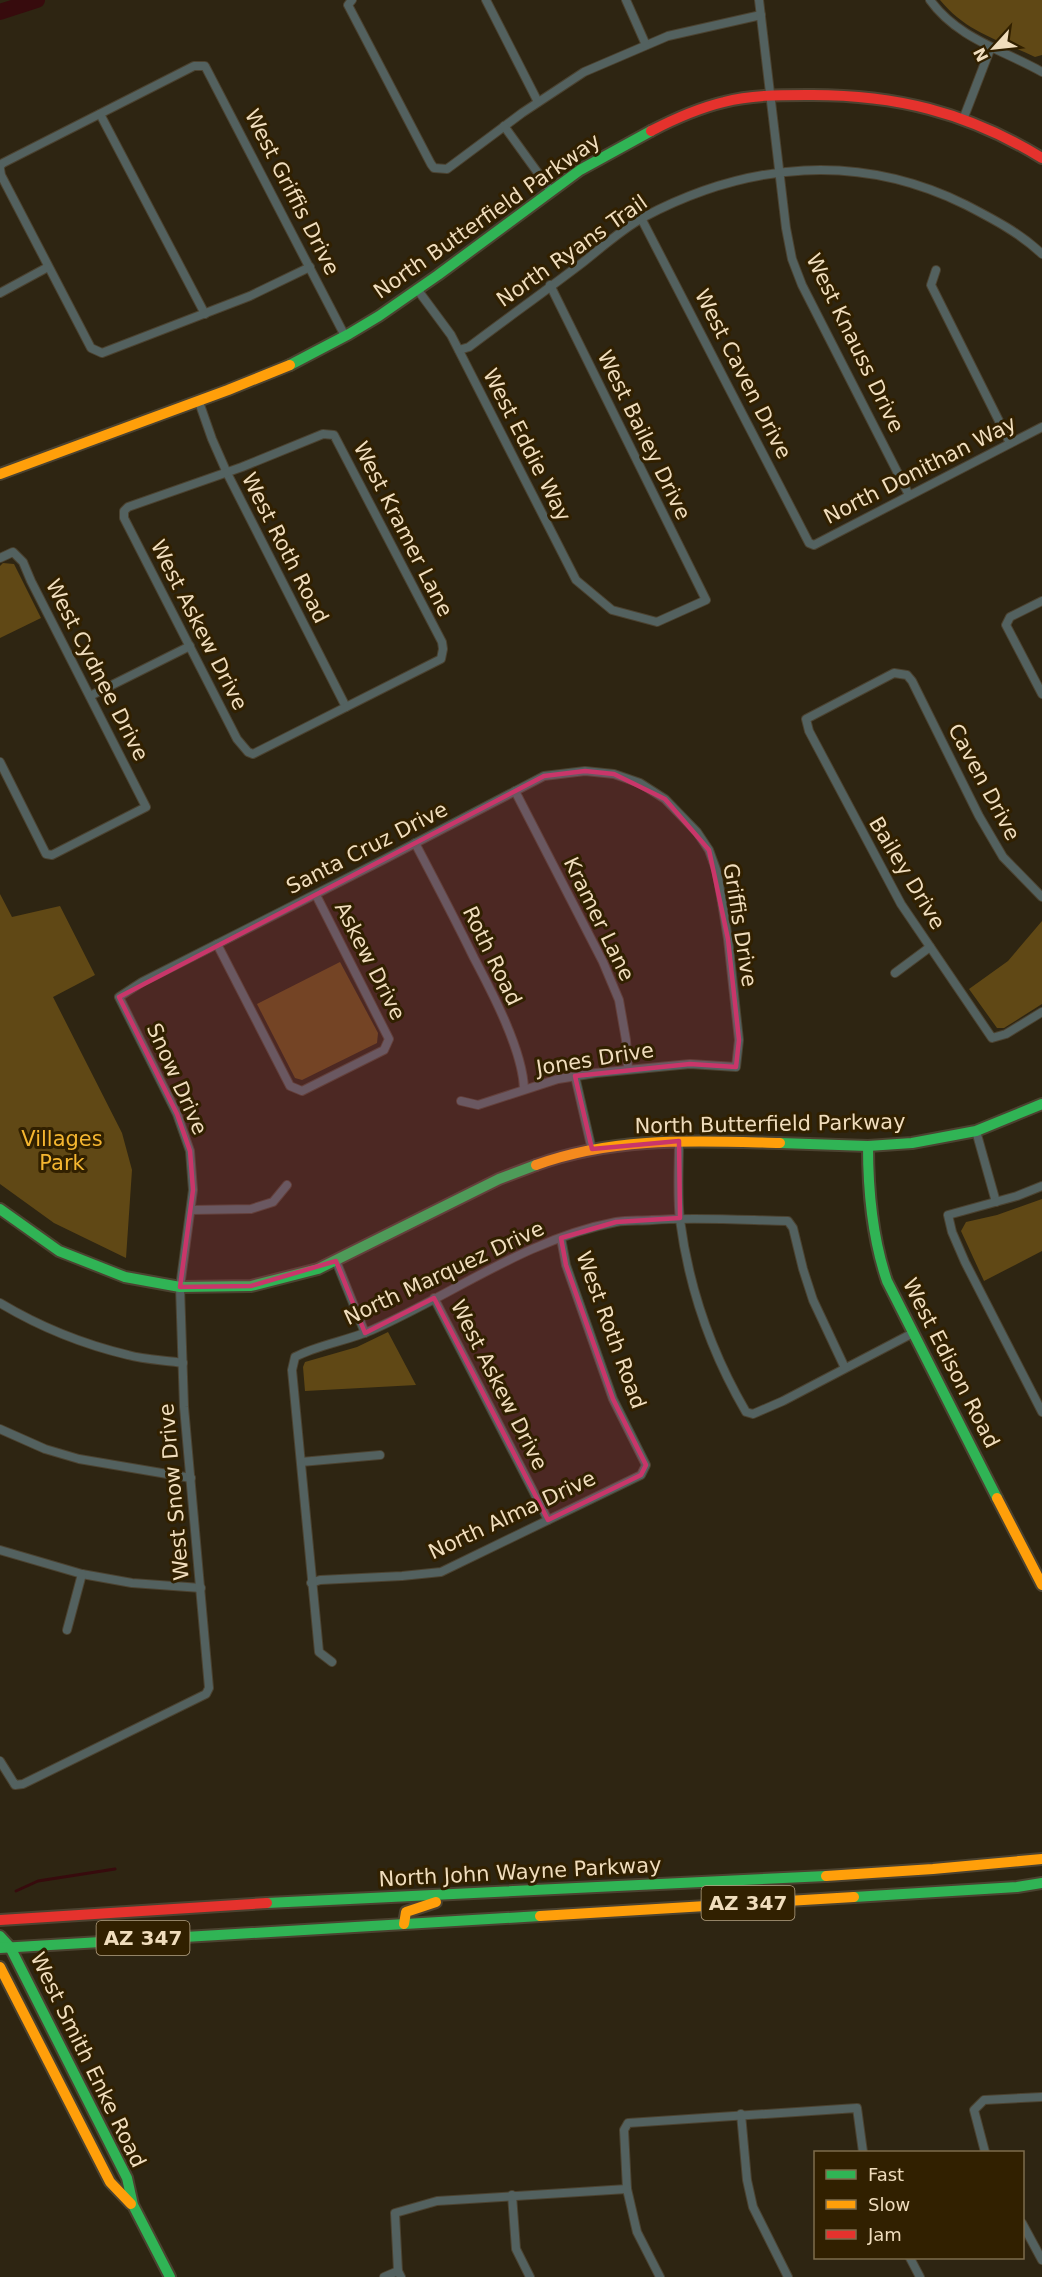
<svg xmlns="http://www.w3.org/2000/svg" width="1042" height="2277" font-family="'DejaVu Sans',sans-serif">
<style>
.green{fill:#604815}
.lines{fill:none;stroke-linecap:round;stroke-linejoin:round}
.stream{stroke:#370b0d;stroke-width:3}
.river{stroke:#370b0d;stroke-width:16}
.street-casing{stroke:#4b4230;stroke-width:10}
.fast-casing{stroke:#4b4230;stroke-width:14}
.slow-casing{stroke:#4b4230;stroke-width:14}
.jam-casing{stroke:#4b4230;stroke-width:14}
.street{stroke:#53615f;stroke-width:8}
.fast{stroke:#30b455;stroke-width:10}
.slow{stroke:#ff9f0a;stroke-width:10}
.jam{stroke:#e5322d;stroke-width:10}
.marked{fill:#c9366a;fill-opacity:0.2;stroke:#c9366a;stroke-width:4.5;stroke-linejoin:round}
.labels{text-anchor:middle;dominant-baseline:central;stroke-width:6;stroke-linejoin:round;paint-order:stroke}
.shield{fill:#312000;stroke:#b7a484;stroke-width:1.5}
.shield-label{font-size:20px;font-weight:bold;fill:#f0ddbd}
.street-label{font-size:21px;fill:#f0ddbd;stroke:#312000}
.park-label{font-size:21px;fill:#f5b630;stroke:#312000}
</style>
<rect width="100%" height="100%" fill="#2e2512"/>
<g class="green">
<path d="M940,0H1042V55L1035,57C999,40 966,32 940,0Z"/>
<polygon points="3,563 14,564 41,618 0,638 0,566"/>
<polygon points="0,894 12,917 60,906 95,975 53,997 122,1133 132,1170 126,1258 54,1223 0,1184"/>
<polygon points="1042,921 1042,1004 1004,1028 997,1028 969,989 1008,961"/>
<polygon points="340,962 378,1033 377,1043 302,1080 295,1078 257,1004"/>
<polygon points="1042,1199 1042,1251 984,1281 961,1231 966,1222 997,1215"/>
<polygon points="388,1332 416,1385 305,1391 303,1367 305,1362 357,1347"/>
</g>
<g class="lines">
<polyline class="stream" points="16,1891 38,1881 115,1869"/>
<polyline class="river" points="0,12 37,0"/>
<defs>
<g id="street">
<polyline points="352,0 348,5 431,164 434,168 447,169 522,113 584,72 668,36 761,15"/>
<polyline points="486,0 538,102"/>
<polyline points="626,0 646,45"/>
<polyline points="759,0 786,228 792,259 802,285 909,495"/>
<path d="M930,0C957,38 1003,50 1042,72"/>
<polyline points="100,114 205,314"/>
<polyline points="964,117 991,47"/>
<polyline points="504,126 551,191"/>
<polyline points="0,166 3,163 194,66 205,66 345,336"/>
<polyline points="0,169 1,175 91,348 102,353 250,296 310,267"/>
<polyline points="641,218 809,543 814,545 1042,427"/>
<polyline points="936,270 931,285 1010,443"/>
<polyline points="417,289 451,335 576,580 612,610 657,622 706,600 550,285"/>
<polyline points="0,293 48,267"/>
<path d="M459,350L469,347C506,319 544,292 582,263C601,248 622,229 644,217C748,162 859,152 966,205C993,219 1020,233 1042,254"/>
<polyline points="199,402 212,439 227,473 346,707"/>
<polygon points="323,434 334,435 442,642 443,649 441,659 253,754 248,752 237,739 124,518 124,511 128,507 242,467"/>
<polyline points="0,558 13,552 23,562 31,581 146,807 52,855 46,854 0,762"/>
<polyline points="1042,601 1010,617 1006,625 1042,694"/>
<polyline points="90,696 190,646"/>
<polyline points="515,791 603,962 619,1000 626,1040 628,1069"/>
<path d="M415,843C435,881 455,919 474,958C492,992 523,1051 524,1089"/>
<polyline points="1042,897 1003,857 979,816 912,681 907,675 894,673 806,719 809,731 901,904 992,1038 1006,1034 1042,1012"/>
<polyline points="217,944 290,1086 302,1091 384,1050 389,1039 316,895"/>
<polyline points="895,973 930,947"/>
<polyline points="575,1076 592,1150"/>
<polyline points="976,1131 996,1202"/>
<path d="M679,1141C679,1167 677,1195 680,1220C689,1289 711,1352 746,1412L753,1414L783,1401L913,1333"/>
<polyline points="1042,1186 1017,1196 948,1215 952,1232 965,1262 1042,1412"/>
<polyline points="191,1210 251,1209 273,1202 287,1185"/>
<polyline points="336,1261 365,1333"/>
<polyline points="434,1298 548,1520"/>
<path d="M0,1303C40,1327 82,1344 128,1355C145,1360 165,1360 183,1363"/>
<polyline points="0,1429 45,1449 79,1459 191,1478"/>
<polyline points="301,1462 380,1455"/>
<polyline points="0,1550 82,1574 132,1583 201,1588"/>
<polyline points="311,1583 320,1580 402,1576 441,1572 641,1475 646,1465 613,1399 566,1265 561,1238"/>
<polyline points="67,1630 82,1574"/>
<path d="M332,1662L319,1652L292,1370L295,1357C317,1345 347,1341 372,1330C454,1294 526,1239 616,1222C628,1220 640,1221 652,1220C697,1217 743,1220 788,1221L793,1228L803,1269L813,1300L845,1368"/>
<polyline points="0,1761 15,1785 23,1784 206,1694 209,1688 184,1407 180,1287 193,1190 190,1151 177,1114 119,997 142,982 383,860 544,776 585,771 614,774 640,783 665,799 697,832 709,850 717,872 728,939 739,1040 736,1067 690,1064 596,1073 558,1079 478,1105 461,1101"/>
<polyline points="741,2114 747,2180 753,2207 788,2277"/>
<polyline points="985,2152 974,2110 984,2100 1042,2097"/>
<polyline points="512,2195 516,2249 530,2277"/>
<polyline points="1022,2223 1042,2260"/>
<polyline points="910,2258 920,2277"/>
<polyline points="384,2277 398,2271"/>
<polyline points="401,2277 398,2271 395,2213 437,2201 627,2189"/>
<polyline points="660,2277 637,2232 627,2189 624,2130 628,2123 857,2108 863,2152"/>
</g>
<g id="fast">
<polyline points="290,365 349,334 379,316 438,275 580,170 651,131"/>
<polyline points="780,1143 868,1146 912,1143 976,1131 1042,1104"/>
<path d="M868,1146C868,1193 872,1237 887,1281L997,1498"/>
<polyline points="0,1209 59,1251 125,1277 180,1287 251,1286 318,1269 499,1179 536,1165"/>
<polyline points="854,1897 1017,1887 1042,1883"/>
<polyline points="267,1903 826,1876"/>
<polyline points="0,1936 10,1947 127,2178 133,2205 170,2277"/>
<polyline points="0,1948 540,1916"/>
</g>
<g id="slow">
<polyline points="0,474 228,390 290,365"/>
<path d="M536,1165C616,1136 696,1141 780,1143"/>
<polyline points="997,1498 1042,1585"/>
<polyline points="826,1876 933,1869 1042,1859"/>
<polyline points="540,1916 854,1897"/>
<polyline points="404,1924 406,1912 436,1902"/>
<polyline points="0,1967 110,2182 131,2204"/>
</g>
<g id="jam">
<path d="M651,131C674,119 699,108 724,102C750,95 779,95 806,95C894,94 967,112 1042,158"/>
<polyline points="0,1920 267,1903"/>
</g>
</defs>
<use href="#street" class="street-casing"/>
<use href="#fast" class="fast-casing"/>
<use href="#slow" class="slow-casing"/>
<use href="#jam" class="jam-casing"/>
<use href="#street" class="street"/>
<use href="#fast" class="fast"/>
<use href="#slow" class="slow"/>
<use href="#jam" class="jam"/>
</g>
<path class="marked" d="M585,771L614,774L665,799L709,850L728,939L739,1040L736,1067L690,1064L575,1076L592,1149L679,1141L680,1218L616,1222L561,1238L566,1265L613,1399L646,1465L641,1475L548,1520L434,1298L365,1333L336,1261L251,1286L180,1287L193,1190L190,1151L177,1114L119,997L544,776Z"/>
<g class="labels">
<g class="shield">
<rect x="701.5" y="1886" width="93" height="34" rx="4.5"/>
<rect x="96.5" y="1921" width="93" height="34" rx="4.5"/>
</g>
<g class="shield-label">
<text x="748" y="1903">AZ 347</text>
<text x="143" y="1938">AZ 347</text>
</g>
<g class="street-label">
<text transform="translate(292 192) rotate(63)">West Griffis Drive</text>
<text transform="translate(487 216) rotate(-35)">North Butterfield Parkway</text>
<text transform="translate(572 251) rotate(-35)">North Ryans Trail</text>
<text transform="translate(855 343) rotate(64)">West Knauss Drive</text>
<text transform="translate(743 374) rotate(63)">West Caven Drive</text>
<text transform="translate(644 435) rotate(64)">West Bailey Drive</text>
<text transform="translate(527 445) rotate(63)">West Eddie Way</text>
<text transform="translate(920 470) rotate(-27)">North Donithan Way</text>
<text transform="translate(403 529) rotate(63)">West Kramer Lane</text>
<text transform="translate(285 548) rotate(63)">West Roth Road</text>
<text transform="translate(199 625) rotate(63)">West Askew Drive</text>
<text transform="translate(97 670) rotate(63)">West Cydnee Drive</text>
<text transform="translate(984 782) rotate(62)">Caven Drive</text>
<text transform="translate(367 848) rotate(-27)">Santa Cruz Drive</text>
<text transform="translate(907 873) rotate(59)">Bailey Drive</text>
<text transform="translate(599 919) rotate(64)">Kramer Lane</text>
<text transform="translate(740 925) rotate(81)">Griffis Drive</text>
<text transform="translate(492 956) rotate(64)">Roth Road</text>
<text transform="translate(370 961) rotate(63)">Askew Drive</text>
<text transform="translate(595 1059) rotate(-9)">Jones Drive</text>
<text transform="translate(177 1079) rotate(66)">Snow Drive</text>
<text transform="translate(770 1124) rotate(-1)">North Butterfield Parkway</text>
<text transform="translate(444 1273) rotate(-25)">North Marquez Drive</text>
<text transform="translate(611 1330) rotate(70)">West Roth Road</text>
<text transform="translate(951 1363) rotate(63)">West Edison Road</text>
<text transform="translate(499 1385) rotate(63)">West Askew Drive</text>
<text transform="translate(174 1492) rotate(-95)">West Snow Drive</text>
<text transform="translate(512 1515) rotate(-25)">North Alma Drive</text>
<text transform="translate(520 1872) rotate(-3)">North John Wayne Parkway</text>
<text transform="translate(88 2060) rotate(64)">West Smith Enke Road</text>
</g>
<g class="park-label">
<text x="62" y="1139">Villages<tspan x="62" dy="24">Park</tspan></text>
</g>
</g>
<rect x="814" y="2151" width="210" height="108" fill="#312000" stroke="#7d6c4c" stroke-width="1.5"/>
<rect x="826" y="2170" width="30" height="9" fill="#30b455" stroke="#7d6c4c" stroke-width="1.5"/>
<text x="868" y="2181" font-size="18" fill="#f0ddbd">Fast</text>
<rect x="826" y="2200" width="30" height="9" fill="#ff9f0a" stroke="#7d6c4c" stroke-width="1.5"/>
<text x="868" y="2211" font-size="18" fill="#f0ddbd">Slow</text>
<rect x="826" y="2230" width="30" height="9" fill="#e5322d" stroke="#7d6c4c" stroke-width="1.5"/>
<text x="868" y="2241" font-size="18" fill="#f0ddbd">Jam</text>
<g transform="translate(994 48) rotate(243)" stroke="#312000" stroke-width="4.5" paint-order="stroke">
<path d="M0-4.5L10 22L0 15L-10 22Z" fill="#f0ddbd"/>
<text y="-9" font-size="16" font-weight="bold" text-anchor="middle" fill="#f0ddbd">N</text>
</g>
</svg>
